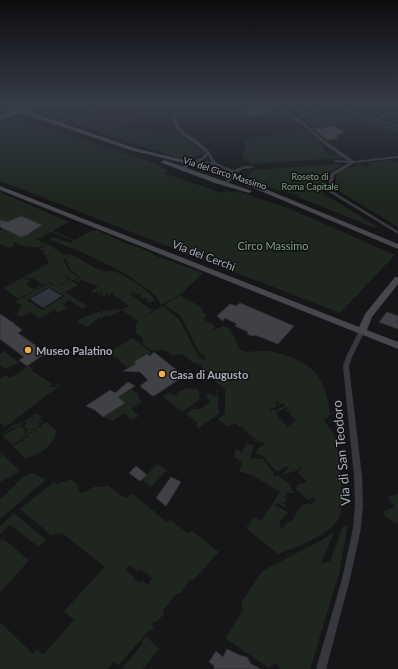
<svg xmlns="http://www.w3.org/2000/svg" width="398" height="669" font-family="Lato,sans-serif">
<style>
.built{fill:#222225}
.green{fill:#1e261f;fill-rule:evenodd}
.water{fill:#2c353c}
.building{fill:#404145;stroke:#303034}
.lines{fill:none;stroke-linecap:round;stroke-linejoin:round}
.street-tunnel{stroke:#333438;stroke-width:3.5;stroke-dasharray:3.5 2;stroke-linecap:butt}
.street{fill:#37383d;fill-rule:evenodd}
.secondary{fill:#45474d;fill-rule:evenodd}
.tram{stroke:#4a4c52;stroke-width:1}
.poi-dot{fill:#f2b134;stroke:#111113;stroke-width:1.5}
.labels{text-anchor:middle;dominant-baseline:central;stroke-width:3;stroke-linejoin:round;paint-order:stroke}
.far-street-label{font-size:9px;fill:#a8adb8;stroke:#111113}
.far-park-label{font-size:9px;fill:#7fa381;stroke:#111113}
.park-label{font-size:11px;fill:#7fa381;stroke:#111113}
.street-label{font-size:11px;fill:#a8adb8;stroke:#111113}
.poi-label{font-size:11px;font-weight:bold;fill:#a8adb8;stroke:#111113;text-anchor:start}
.near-street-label{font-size:13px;fill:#a8adb8;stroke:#111113}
</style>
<rect width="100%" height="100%" fill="#161618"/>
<polygon class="built" points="106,108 137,119 107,135 70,122"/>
<g class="green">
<polygon points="211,104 234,104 244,112 220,115 212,108"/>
<polygon points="326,108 398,128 398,133 353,120 317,129 302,120"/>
<polygon points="16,124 43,127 164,166 161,168 168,170 164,173 222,193 226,191 233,193 237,191 288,208 395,255 340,313 0,181 0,125"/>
<polygon points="118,130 175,132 205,153 189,158 179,158 107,135"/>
<polygon points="308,130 318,140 326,153 332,155 339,154 342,158 251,164 242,157 246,144 244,142 250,138"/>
<polygon points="388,160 398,163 398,227 335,189 337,172 360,164 362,167 370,166 368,163"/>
<polygon points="338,164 342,165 328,173 322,196 324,194 377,226 375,228 295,196 302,196 284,192 251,182 250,179 246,177 254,170"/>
<path d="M0,192L69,222L53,231L75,240L91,231L96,230L130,245C135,245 152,253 156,256L203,273L182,293L161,305L155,295L133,279L119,270L82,252L48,239L53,237L70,243L74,241L51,232L39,239L35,237L38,239L36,240L42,241L40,242C47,242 58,251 64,254L62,255H65L69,257L66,254H67C79,256 89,266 100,270C106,272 113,270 119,273C127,277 146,289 152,296C155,300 156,302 160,305L153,300L149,303L146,301L148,298L141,299L140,293L136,295L133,294L137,291L128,295H132L150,309H154L140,319L163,306L179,319L197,354L203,360L206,358L199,352L181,316L164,305L179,295L201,307L203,310V313L207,315L204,318L206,321L214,325V330L223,326C237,329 234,348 243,351C248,353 260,350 267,351C285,353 311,363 320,379C326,388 329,403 330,414L327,418H323C326,425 332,430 335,436C339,447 339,462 340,473C341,486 345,507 338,519C330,535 294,548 278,554L246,528L254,517L261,521L280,492L252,475L239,471L243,462L234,457L236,449L241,452L247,444L254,445L250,458L263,459L274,473V476L276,477L277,475L279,476L289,484L294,493H287L286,497L282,495L286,499V503L279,501L286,505V508L277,503L275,505L288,512L284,516L283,519L279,521L281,528H283L287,523L291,522L302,505L309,503L311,504L316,501L314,499V497L308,500L296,489L297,486L301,483L303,484L307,481L297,472L300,471L303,465L298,470L283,475L282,473H285L288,467L286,466L279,471H276L265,458L259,454L256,455L258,448L264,445L263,442L254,441L258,438L254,439L252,437L253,435H250L246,432L248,431H245L242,429L244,428L242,427L241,428L235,423L228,427L218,419L225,414V389L210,378L209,373L202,368L201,365L192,362L182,354L172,355L164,350L152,351L143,344V339L136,332V324L138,321L122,310L109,317L105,316L94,324V323L104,316L95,320L88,327L77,322L79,319L98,312H101L100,314L103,313L101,311L123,309L130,306L113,295L115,294L111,293L110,295L107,296L108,293L107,292L105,296H101L103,291H101L100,295L97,294L99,290L93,293L91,292L98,286L82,280L78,282L75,281L80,278L70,269L65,258L64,260L67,268L78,278L74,280H71L70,277L69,279L67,278L69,276L67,275L68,276L65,277L68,279V281L70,280L78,285L66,292L63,291L87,306L83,309L69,300L63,304L67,307L66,308L60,305L66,309L58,313L51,308L53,311L40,318L30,312L22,317L16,315L19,312L17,311L20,310L19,308L22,306L15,302L49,283L57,287L68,281L62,283L57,287L50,282L44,285L33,278L37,275L30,279L27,277L21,280L26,278L30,281L26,284L33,289L40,285L42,286L18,299L4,288L49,263L46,257L50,255L47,256L42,253L48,249L43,251L39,250L46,245C34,250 23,246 13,242L14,246L9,248L0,244V231L3,229L21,237L37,230L41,225L21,216L11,224L0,220ZM49,287L65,296L42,310L27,300ZM281,401V402L278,403L277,406L283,403L285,406L277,409L280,411L287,407L288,409L285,410L288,412L291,411L290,414L296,421L285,428L286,422L283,424L282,419L277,420L279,416L276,414L278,412L274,409L271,411L270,409L276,407V402Z"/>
<polygon points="133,338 152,353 149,355 147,354 134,362 136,364 128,368 109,352"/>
<path d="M5,351C10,358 17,359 19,363L5,369L0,365V354Z"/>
<polygon points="29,366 33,369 31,370 52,384 49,387 54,387 63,383 5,427 0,423 0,405 5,401 0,404 0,389 2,388 0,388 0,379 6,375 10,378"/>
<path d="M215,385C221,396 216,405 220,413L199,428L196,425L198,423L186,414L192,409H201L210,402L205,393L217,396Z"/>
<polygon points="189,388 194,389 196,388 199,391 200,399 182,412 162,396 169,392 174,396 178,393 177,392"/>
<polygon points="131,389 138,394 138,398 142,402 131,409 139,416 131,420 124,413 113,421 103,417 124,403 118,397"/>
<polygon points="36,413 42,417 37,420 45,421 40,423 37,421 40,425 13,445 2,436 15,429 18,425 1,435 14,425 25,422 17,428 22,427 26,430 23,432 25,434 28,430 32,427 28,429 23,426 27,424 26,422 37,420 23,422 31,417 35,419 32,416"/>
<path d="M46,422L56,430C57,443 37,458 24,458L13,446L16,444L18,445L17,443L21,441L22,442L24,441L22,440L25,437L28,438L27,436L30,433L33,434L31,432L34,430L36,431V428L39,427L41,428V425Z"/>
<polygon points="0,452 20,471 0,482 0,458 2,456 0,454"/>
<polygon points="157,464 167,470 151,487 142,480"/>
<polygon points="33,473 46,480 0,519 0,500 24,476"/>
<path d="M71,479L77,484L78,491L82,493C87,491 90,488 94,487C99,486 103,488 107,485L125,498L133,494L167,522L170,520L188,533L192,531L219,552L193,580L190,579L180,594L177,593L163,611L164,614L157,622L155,621L152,624L154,627L152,630L150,629L118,666L114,662L107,669H0V622L33,654L37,649L43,655L74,620L64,611L105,567L62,533L51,535L20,509L54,482L57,484ZM129,565L138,571L140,569L152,578L148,585L142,581L140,583L133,578L134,576L125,570Z"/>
<polygon points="398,494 398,522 396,524 384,515 384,511 394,507 388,497"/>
<polygon points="14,513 46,540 39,547 10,525 0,534 0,526"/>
<polygon points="348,525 339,574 310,669 281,669 275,663 269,668 225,638 243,610 241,603 258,577 264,570 320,541 334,532 321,564 330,561 343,526"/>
<polygon points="3,539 29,560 0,593 0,541"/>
<polygon points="146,636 159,649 143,669 121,669 143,644 142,642"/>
</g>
<polygon class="water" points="49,288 62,296 43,308 30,299"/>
<g class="building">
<polygon points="261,105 272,112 252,117 241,108"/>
<polygon points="332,126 343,131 342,132 344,133 335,135 339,138 327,140 314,129"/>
<polygon points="21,216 42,225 27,235 25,235 21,237 0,227 0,220 8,222"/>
<polygon points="240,303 294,326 278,344 255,335 253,336 247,334 248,332 235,326 237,324 225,318 223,321 217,316 230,304 236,306"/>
<polygon points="387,312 398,316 398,329 379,322"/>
<polygon points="0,314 15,324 14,324 22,330 18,333 46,353 27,366 19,360 24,357 0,339"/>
<polygon points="154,352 184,376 154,396 151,395 140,386 148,380 140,372 123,371 136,364 134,362 147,354 150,356"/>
<polygon points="128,382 135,386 118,397 125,403 103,417 95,410 86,406 110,390 115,393"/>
<polygon points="136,466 147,475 140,481 129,473"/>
<polygon points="171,477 181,482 166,506 156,498"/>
<polygon points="227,649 239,655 247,657 251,664 261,669 214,669 214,666 209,662 216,651 223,657"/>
</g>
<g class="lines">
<polyline class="street-tunnel" points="380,117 384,115"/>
<g class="street">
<polygon points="109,104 113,104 58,125 55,124"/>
<path d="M180,104H183L176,115C179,137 196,136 208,150C212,154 212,160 217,163C222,166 228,168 234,170C240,167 248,164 254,167L253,168L243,169L236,173L235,178L224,185L222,184L232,177V173C222,168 205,160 194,164C189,166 184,170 179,170V168L201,158L206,153C193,139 175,137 172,115ZM208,155L212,162L200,161L203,160Z"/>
<path d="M269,104H276L308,113L325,104H330L329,105L398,125V127L327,106L299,120L306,124L325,141L354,161L398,156V158L354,163L334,175L331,190L398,231V234L327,191V190L331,173L349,163L336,162L334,161L336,160L348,161L323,143L304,126ZM276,106L305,114L297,118Z"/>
<polygon points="373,104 378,104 395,108 397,107 398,109 384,116 383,116 383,114 392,109"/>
<polygon points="362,329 365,331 352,357 349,366 362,476 363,505 361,528 350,579 326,669 316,669 342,579 353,528 355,505 354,476 343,366 346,357 359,331"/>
</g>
<g class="secondary">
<polygon points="40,104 46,104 27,111 134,148 192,162 229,174 398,244 398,249 225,176 188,164 130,150 22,113 0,120 0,116 14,112 2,111 2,109 22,109"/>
<polygon points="164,160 252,191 249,193 215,183 162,163 161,162"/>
<polygon points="0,186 359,327 365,314 395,277 398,277 398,284 372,317 367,330 398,342 398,349 0,190"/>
</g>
<polyline class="tram" points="0,115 35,104"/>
</g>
<linearGradient id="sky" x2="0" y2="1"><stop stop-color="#0c0c0d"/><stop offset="0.53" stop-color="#363c48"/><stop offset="1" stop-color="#363c48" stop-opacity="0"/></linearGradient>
<rect width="398" height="197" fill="url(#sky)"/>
<g class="poi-dot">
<circle cx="28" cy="350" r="4"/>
<circle cx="162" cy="374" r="4"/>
</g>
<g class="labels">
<g class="far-street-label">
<text transform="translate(225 173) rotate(18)">Via del Circo Massimo</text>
</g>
<g class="far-park-label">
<text x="310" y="176">Roseto di<tspan x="310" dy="10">Roma Capitale</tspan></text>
</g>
<g class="park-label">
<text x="273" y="245">Circo Massimo</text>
</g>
<g class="street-label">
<text transform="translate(204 255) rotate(21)">Via dei Cerchi</text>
</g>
<g class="poi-label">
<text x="36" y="350">Museo Palatino</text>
<text x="170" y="374">Casa di Augusto</text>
</g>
<g class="near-street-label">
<text transform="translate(341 453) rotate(-95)">Via di San Teodoro</text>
</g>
</g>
</svg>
